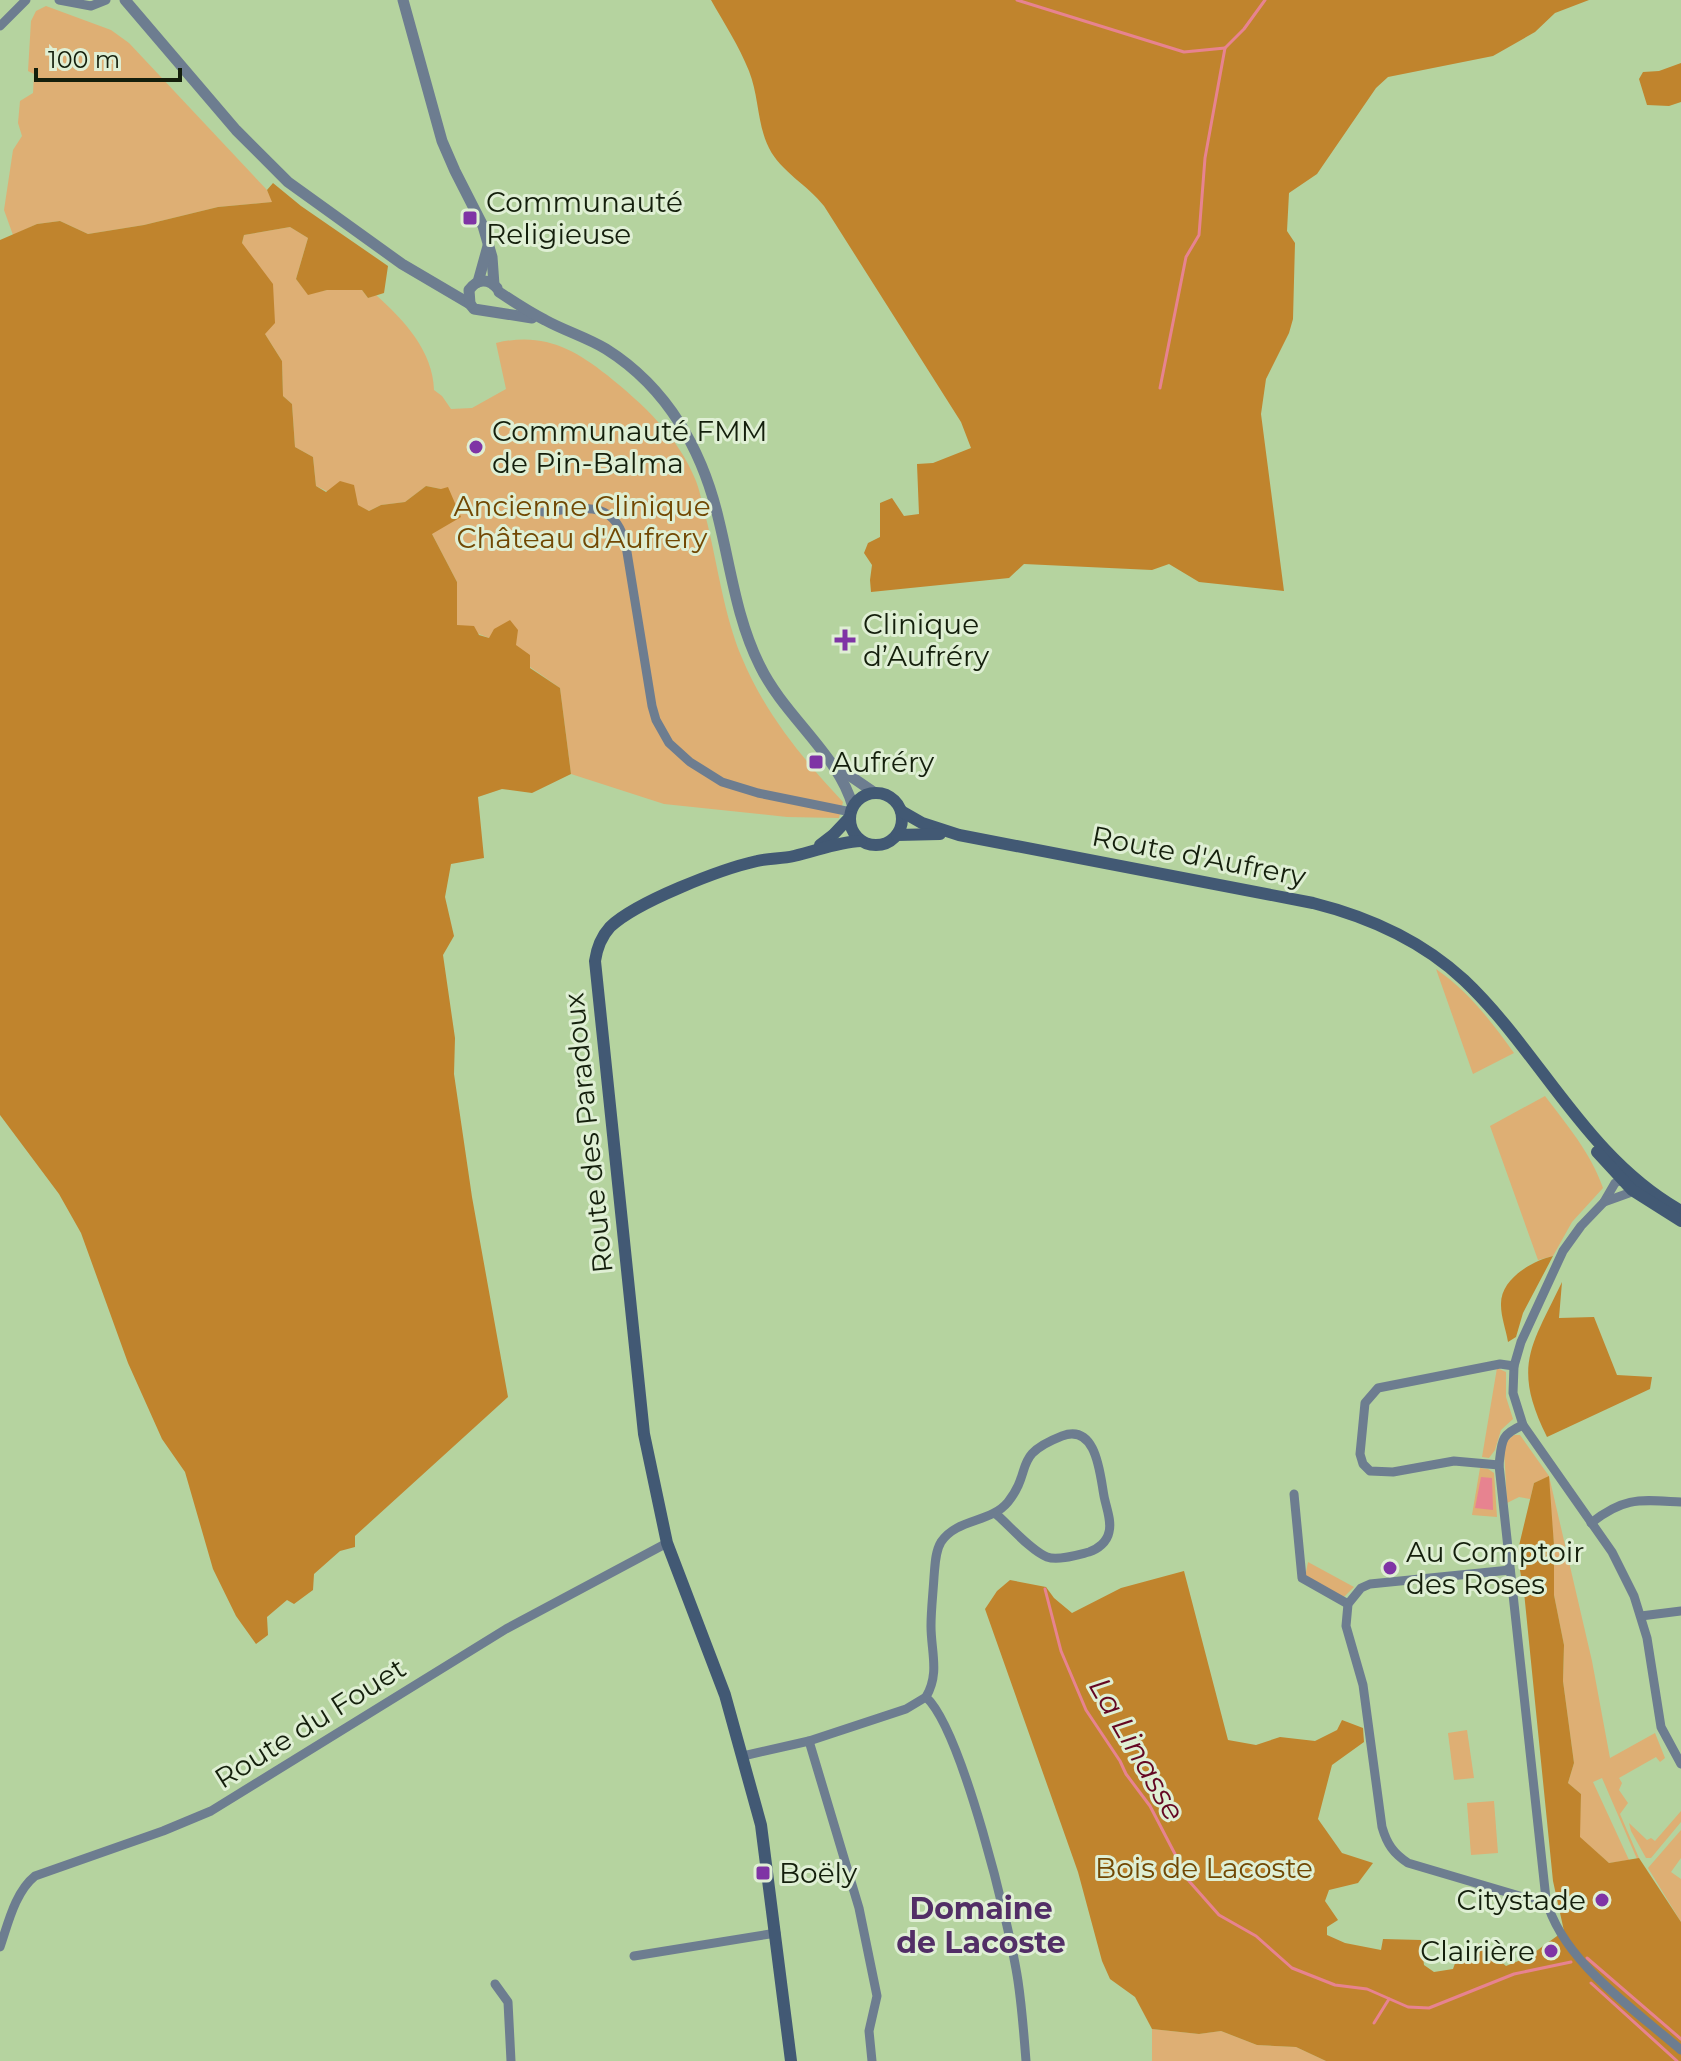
<svg xmlns="http://www.w3.org/2000/svg" width="1681" height="2061" font-family="Montserrat,sans-serif">
<style>
.green{fill:#deaf74}
.forest{fill:#c0842d}
.water{fill:#e78390}
.lines{fill:none;stroke-linecap:round;stroke-linejoin:round}
.stream{stroke:#e78390;stroke-width:3}
.minor{stroke:#6d7d90;stroke-width:9}
.tertiary{stroke:#6d7d90;stroke-width:11}
.secondary{stroke:#425974;stroke-width:12}
.poi-dot{fill:#7f34a5;stroke:#dfefd4;stroke-width:3}
.labels{text-anchor:middle;dominant-baseline:central;stroke-width:6;stroke-linejoin:round;paint-order:stroke}
.poi-label{font-size:28px;fill:#141f0c;stroke:#dfefd4;text-anchor:start}
.park-label{font-size:28px;fill:#714803;stroke:#dfefd4}
.street-label{font-size:28px;fill:#141f0c;stroke:#dfefd4}
.water-label{font-size:30px;font-style:italic;fill:#640722;stroke:#dfefd4}
.neighbourhood-label{font-size:30px;font-weight:bold;fill:#522e66;stroke:#dfefd4}
</style>
<rect width="100%" height="100%" fill="#b5d39f"/>
<g class="green">
<polygon points="46,6 111,30 129,43 267,190 273,202 218,207 144,225 88,234 60,221 37,224 13,235 4,210 13,150 22,136 18,123 20,101 33,93 34,74 28,71 31,21 36,11"/>
<path d="M290,227L308,238L296,279L308,294L327,290H362L368,298L376,295C404,320 433,351 434,390L442,396L451,409L472,408L506,389L496,343C541,332 572,347 607,375C644,405 678,436 696,481C701,494 703,509 707,522C718,567 724,615 742,658C765,713 802,758 843,802L839,818L787,817L664,804L571,774L560,688L489,638L457,625V582L432,534L441,489L426,486L405,502L381,505L369,511L316,486L313,457L295,447L292,404L283,396L282,361L265,334L242,243L244,235Z"/>
<path d="M1436,969C1469,992 1491,1021 1514,1053L1473,1074Z"/>
<path d="M1545,1096C1567,1125 1591,1153 1603,1188L1572,1222L1553,1256L1538,1260L1490,1126Z"/>
<polygon points="1497,1368 1506,1372 1506,1397 1513,1419 1501,1430 1495,1450 1489,1458 1482,1457"/>
<polygon points="1514,1435 1520,1435 1549,1476 1592,1661 1610,1758 1655,1733 1665,1758 1660,1762 1656,1757 1619,1778 1622,1783 1619,1790 1628,1803 1620,1814 1639,1858 1637,1859 1602,1778 1593,1782 1629,1860 1609,1863 1579,1837 1581,1794 1568,1783 1574,1763 1563,1681 1564,1645 1554,1595 1554,1545 1548,1477 1534,1483 1530,1499 1519,1497 1507,1503 1504,1449 1506,1442"/>
<polygon points="1480,1468 1488,1469 1494,1473 1497,1517 1472,1515"/>
<polygon points="1308,1562 1354,1587 1344,1597 1305,1577"/>
<polygon points="1467,1730 1474,1778 1454,1780 1448,1733"/>
<polygon points="1494,1801 1498,1853 1471,1855 1467,1803"/>
<polygon points="1681,1811 1681,1822 1651,1858 1646,1858 1631,1831 1629,1823 1647,1840 1651,1838 1655,1841"/>
<polygon points="1681,1830 1681,1858 1671,1872 1681,1879 1681,1922 1648,1868"/>
<polygon points="1152,2029 1199,2034 1221,2031 1257,2045 1296,2047 1326,2061 1152,2061"/>
</g>
<g class="forest">
<path d="M711,0H1589L1555,13L1535,32L1493,56L1388,77L1376,88L1317,174L1289,193L1287,231L1295,243L1293,319L1289,333L1266,379L1261,414L1284,591L1199,582L1169,564L1152,570L1024,564L1009,578L871,592L870,580L872,565L864,553L868,543L880,537V503L892,498L904,516L919,514L917,464L933,463L971,448L961,422L824,206C808,185 781,172 769,148C757,124 759,96 749,71C739,46 724,23 711,0Z"/>
<polygon points="1681,63 1681,102 1669,106 1647,105 1639,79 1643,72 1659,71"/>
<polygon points="273,183 301,206 388,266 384,293 368,298 362,290 327,290 308,295 296,279 308,238 290,227 244,235 242,243 273,284 275,323 265,334 282,361 283,396 292,404 295,447 313,457 316,486 326,492 340,481 354,485 358,505 369,511 381,505 405,502 426,486 441,489 448,487 461,517 432,534 457,582 457,625 474,626 479,635 489,638 494,629 510,620 518,630 516,645 530,655 530,668 560,688 571,774 532,793 502,789 478,797 484,858 451,864 445,897 454,936 443,955 455,1038 454,1074 472,1197 508,1397 355,1536 355,1547 340,1551 314,1574 313,1590 294,1604 287,1600 267,1617 268,1635 256,1644 236,1616 213,1569 185,1472 162,1439 128,1363 81,1233 59,1194 0,1115 0,240 37,224 60,221 88,234 144,225 218,207 272,202 267,190"/>
<path d="M1553,1256L1523,1313L1516,1337L1508,1342C1506,1330 1501,1317 1501,1305C1500,1279 1532,1261 1553,1256Z"/>
<path d="M1562,1282L1559,1318L1594,1317L1617,1375L1652,1377L1650,1389L1547,1437C1512,1366 1531,1347 1562,1282Z"/>
<polygon points="1549,1476 1554,1545 1554,1595 1564,1645 1563,1681 1574,1763 1568,1783 1581,1794 1580,1837 1609,1863 1639,1858 1681,1922 1681,2061 1326,2061 1296,2047 1257,2045 1221,2031 1199,2034 1152,2029 1135,1997 1110,1979 1102,1961 1078,1872 985,1609 997,1591 1010,1580 1046,1587 1054,1598 1072,1613 1121,1588 1184,1571 1228,1740 1256,1745 1280,1737 1315,1741 1337,1730 1342,1720 1363,1728 1364,1742 1332,1765 1318,1819 1342,1853 1373,1863 1358,1883 1329,1890 1325,1901 1338,1920 1327,1927 1327,1935 1345,1943 1381,1950 1383,1939 1421,1940 1424,1965 1434,1972 1453,1969 1458,1955 1479,1943 1506,1966 1528,1957 1564,1931 1553,1881 1524,1592 1517,1554 1534,1483"/>
</g>
<polygon class="water" points="1481,1477 1492,1478 1493,1510 1475,1508"/>
<g class="lines">
<g class="stream">
<polyline points="1017,0 1184,52 1225,48"/>
<polyline points="1160,388 1186,257 1199,235 1205,158 1225,48 1244,29 1265,0"/>
<polyline points="1045,1589 1061,1651 1086,1710 1120,1761 1126,1774 1150,1806 1189,1881 1219,1915 1256,1936 1292,1968 1335,1985 1367,1989 1408,2007 1429,2008 1514,1974 1571,1962"/>
<polyline points="1587,1958 1681,2039"/>
<polyline points="1591,1983 1677,2061"/>
<polyline points="1374,2023 1389,1999"/>
</g>
<g class="minor">
<polyline points="59,0 91,6 106,0"/>
<polyline points="0,26 26,0"/>
<path d="M543,512C582,509 615,497 626,546L652,706L656,720L669,743L690,762L722,782L758,793L851,812"/>
<polyline points="1626,1178 1615,1183 1604,1202 1581,1226 1563,1251 1521,1342 1514,1366 1513,1393 1523,1425 1612,1552 1634,1596 1647,1638 1661,1727 1681,1764"/>
<polyline points="1604,1202 1629,1193 1633,1185"/>
<path d="M1523,1425C1500,1435 1502,1441 1499,1465L1546,1899C1562,1961 1634,2009 1681,2050"/>
<polyline points="1499,1465 1454,1461 1393,1472 1370,1471 1363,1464 1360,1454 1365,1403 1378,1388 1500,1364 1514,1366"/>
<polyline points="1294,1494 1302,1578 1348,1604"/>
<path d="M996,1514C1009,1525 1031,1551 1047,1557C1058,1561 1077,1555 1089,1552C1098,1549 1107,1542 1109,1532C1112,1521 1106,1507 1104,1496C1100,1475 1097,1423 1062,1436C1011,1456 1034,1469 1008,1502C991,1523 957,1518 941,1542C935,1552 935,1566 934,1577C933,1594 931,1610 931,1626C931,1652 940,1673 926,1697C962,1730 1010,1927 1018,1981C1022,2008 1024,2035 1026,2061"/>
<path d="M1591,1523C1625,1496 1641,1500 1681,1502"/>
<path d="M1510,1570L1370,1584L1361,1588L1348,1604L1346,1626L1363,1685L1382,1827C1387,1844 1393,1853 1408,1863L1523,1897L1546,1899"/>
<polyline points="1641,1616 1681,1611"/>
<polyline points="809,1741 859,1908 877,1996 869,2031 872,2061"/>
<polyline points="743,1756 809,1741 906,1709 926,1697"/>
<path d="M0,1947C8,1924 15,1892 35,1876L163,1831L211,1811L506,1629L667,1543"/>
<polyline points="634,1956 776,1933"/>
<polyline points="495,1984 508,2002 511,2061"/>
</g>
<g class="tertiary">
<polyline points="125,0 236,130 288,182 402,264 470,304 474,309 532,318"/>
<polyline points="403,0 442,141 455,171 483,226 492,257 494,285"/>
<polyline points="478,282 488,246"/>
<path d="M499,292C514,302 529,312 545,320C565,331 586,337 606,349C668,388 703,451 719,521C731,570 737,620 760,666C784,716 839,755 853,807"/>
<path d="M470,304L469,290C477,279 488,278 497,288"/>
<polyline points="840,769 875,793"/>
</g>
<g class="secondary">
<circle cx="876" cy="819" r="26"/>
<path d="M901,811L922,823L959,835L1313,903C1369,917 1421,940 1464,980C1541,1053 1585,1157 1681,1211"/>
<polyline points="897,835 940,834"/>
<polyline points="820,845 833,835 850,817"/>
<polyline points="1597,1152 1632,1190 1681,1221"/>
<path d="M791,2061L761,1825L725,1695L667,1543L644,1434L595,961C597,947 601,937 610,927C636,902 721,869 757,861C769,858 782,859 794,856C817,851 837,842 861,841"/>
</g>
</g>
<g class="poi-dot">
<rect x="462" y="210" width="16" height="16" rx="4"/>
<circle cx="476" cy="447" r="8"/>
<path d="M841 628h8v8h8v8h-8v8h-8v-8h-8v-8h8z"/>
<rect x="808" y="754" width="16" height="16" rx="4"/>
<circle cx="1390" cy="1568" r="8"/>
<rect x="755" y="1865" width="16" height="16" rx="4"/>
<circle cx="1602" cy="1900" r="8"/>
<circle cx="1551" cy="1951" r="8"/>
</g>
<g class="labels">
<g class="poi-label">
<text x="486" y="202">Communauté<tspan x="486" dy="32">Religieuse</tspan></text>
<text x="492" y="431">Communauté FMM<tspan x="492" dy="32">de Pin-Balma</tspan></text>
<text x="863" y="624">Clinique<tspan x="863" dy="32">d’Aufréry</tspan></text>
<text x="832" y="762">Aufréry</text>
<text x="1406" y="1552">Au Comptoir<tspan x="1406" dy="32">des Roses</tspan></text>
<text x="779" y="1873">Boëly</text>
<text x="1586" y="1900" text-anchor="end">Citystade</text>
<text x="1535" y="1951" text-anchor="end">Clairière</text>
</g>
<g class="park-label">
<text x="582" y="506">Ancienne Clinique<tspan x="582" dy="32">Château d'Aufrery</tspan></text>
<text x="1204" y="1868">Bois de Lacoste</text>
</g>
<g class="street-label">
<text transform="translate(1199 856) rotate(11)">Route d'Aufrery</text>
<text transform="translate(588 1133) rotate(-96)">Route des Paradoux</text>
<text transform="translate(310 1723) rotate(-32)">Route du Fouet</text>
</g>
<g class="water-label">
<text transform="translate(1137 1749) rotate(60)">La Linasse</text>
</g>
<g class="neighbourhood-label">
<text x="981" y="1908">Domaine<tspan x="981" dy="34">de Lacoste</tspan></text>
</g>
</g>
<path d="M36 68v12h144v-12" fill="none" stroke="#141f0c" stroke-width="4"/>
<text x="48" y="68" font-size="24" fill="#141f0c" stroke="#dfefd4" stroke-width="6" paint-order="stroke">100 m</text>
</svg>
